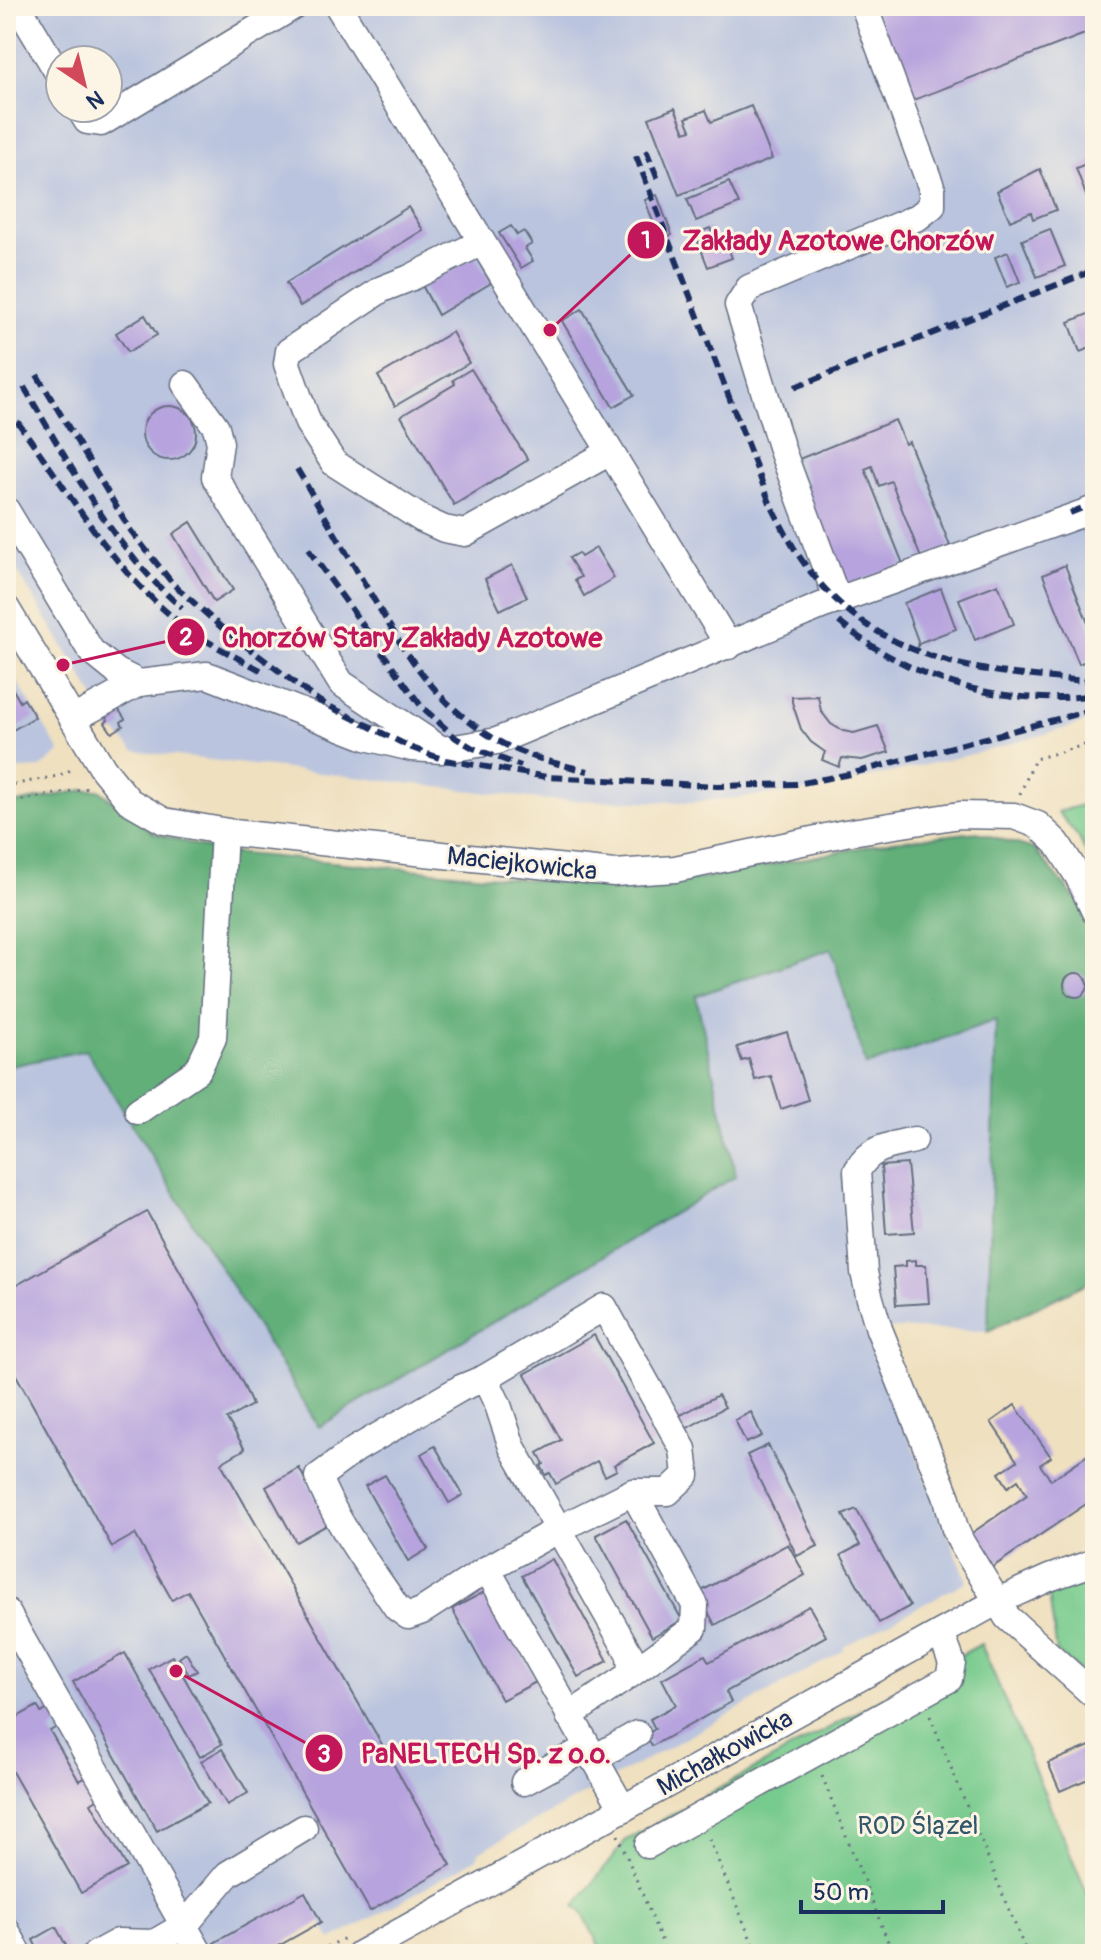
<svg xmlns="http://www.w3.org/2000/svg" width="1101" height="1960" font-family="Pangolin,sans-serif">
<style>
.industrial{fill:#bac4de;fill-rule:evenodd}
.green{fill:#78cb8e;stroke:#4a7d76;stroke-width:2}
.forest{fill:#62af79;stroke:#3e6f6c;stroke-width:2}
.building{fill:#b7a4de}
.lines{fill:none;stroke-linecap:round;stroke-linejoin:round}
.minor-casing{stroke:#656d80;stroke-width:29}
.path{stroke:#656d80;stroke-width:3;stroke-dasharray:2 6;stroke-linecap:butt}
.minor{stroke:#fff;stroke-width:26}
.rail{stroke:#1b2f5e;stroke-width:6;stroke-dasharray:12 6;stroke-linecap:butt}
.labels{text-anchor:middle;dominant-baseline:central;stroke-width:6;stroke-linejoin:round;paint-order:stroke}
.street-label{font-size:26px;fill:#1b2f5e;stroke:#fcf5e5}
.park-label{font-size:26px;fill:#32566a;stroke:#fcf5e5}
.leader{fill:none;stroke:#c2185b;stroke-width:3}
.callout-dot{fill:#c2185b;stroke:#fcf5e5;stroke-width:3}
.mark-label{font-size:24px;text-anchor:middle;font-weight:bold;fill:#fff}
.callout-label{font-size:28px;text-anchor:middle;font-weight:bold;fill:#c2185b;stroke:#fcf5e5;stroke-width:6;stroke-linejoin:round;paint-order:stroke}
</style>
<rect width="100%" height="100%" fill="#fcf5e5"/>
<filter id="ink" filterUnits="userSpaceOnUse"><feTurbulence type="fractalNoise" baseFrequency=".0125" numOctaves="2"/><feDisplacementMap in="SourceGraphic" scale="16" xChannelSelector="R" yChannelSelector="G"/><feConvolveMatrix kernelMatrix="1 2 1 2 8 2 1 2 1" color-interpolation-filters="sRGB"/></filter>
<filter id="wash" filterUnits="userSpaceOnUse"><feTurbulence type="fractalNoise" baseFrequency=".006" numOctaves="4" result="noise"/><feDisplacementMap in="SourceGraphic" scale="32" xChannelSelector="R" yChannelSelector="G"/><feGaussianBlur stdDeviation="1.8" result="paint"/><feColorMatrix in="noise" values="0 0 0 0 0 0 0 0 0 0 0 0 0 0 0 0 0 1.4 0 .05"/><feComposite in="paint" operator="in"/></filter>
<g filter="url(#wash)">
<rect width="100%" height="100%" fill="#efe0c0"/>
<g class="industrial">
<path d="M6,6H1095V720L977,753L810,791L692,802L548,800L134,751L116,732L6,553ZM60,60H108V108H60Z"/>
<polygon points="6,663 60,752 40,768 6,770"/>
<polygon points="832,948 996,1019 988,1331 865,1328 967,1581 844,1647 843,1651 479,1852 477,1858 459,1869 331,1940 321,1922 264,1954 6,1954 6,1067 86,1050 319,1427 736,1176 696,996"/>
</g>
<g class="green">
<polygon points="1095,801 1095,872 1079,838 1058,812"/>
<polygon points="1095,1579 1095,1682 1057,1653 1049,1595"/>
<polygon points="981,1644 1095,1912 1095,1954 603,1954 584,1915 575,1906 626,1840"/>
</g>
<polygon class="forest" points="84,790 99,790 154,833 220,852 644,890 893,841 977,832 1034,849 1085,910 1095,931 1095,1279 988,1331 996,1020 866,1066 831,949 696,996 736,1176 319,1427 86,1050 6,1067 6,805"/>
<g id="blocks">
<g class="building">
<polygon points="896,6 1095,6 1095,30 911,101 877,13"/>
<polygon points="751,106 772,159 679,195 649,118 675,108 685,132 691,130 686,118 706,110 711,122"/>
<polygon points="1095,160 1095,195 1087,198 1076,168"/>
<polygon points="1040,169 1056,210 1033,219 1031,212 1010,221 997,191"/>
<polygon points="729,182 739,204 696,221 687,199"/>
<polygon points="657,195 672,235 660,240 645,200"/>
<polygon points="408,207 423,230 300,306 286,283"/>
<polygon points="511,226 517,235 524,231 532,244 525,248 533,261 521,268 499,233"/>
<polygon points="710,228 717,245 726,242 732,258 708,267 695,234"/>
<polygon points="1050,229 1065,266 1037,277 1022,240"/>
<polygon points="1008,252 1020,282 1007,287 995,257"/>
<polygon points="475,256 491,283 438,315 423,287"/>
<polygon points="582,309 634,395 613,407 562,321"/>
<polygon points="1095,311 1095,346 1080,352 1069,322"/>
<polygon points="145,315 157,335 128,352 116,333"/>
<polygon points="452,332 469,363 395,406 378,376"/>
<polygon points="471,369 528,460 454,505 401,416 455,384 453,380"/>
<circle cx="169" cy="433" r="27"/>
<polygon points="895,420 905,444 909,442 950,546 921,558 891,481 879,486 872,466 865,469 903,564 845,586 804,484 808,482 799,459"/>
<polygon points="191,522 233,590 214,602 173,534"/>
<polygon points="596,548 614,578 584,596 575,580 581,577 569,558 578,553 581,557"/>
<polygon points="512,565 527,597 500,610 485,579"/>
<polygon points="1065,565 1095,641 1095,657 1079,664 1043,575"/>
<polygon points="998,584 1014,624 975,640 959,599"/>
<polygon points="941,588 956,629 921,642 917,647 918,641 904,603"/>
<polygon points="6,677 20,702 24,699 35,717 6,734"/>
<polygon points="818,696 821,711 831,724 843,731 854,733 878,726 889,752 862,760 842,758 839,767 822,760 825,752 811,742 801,729 792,702 792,697"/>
<polygon points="117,707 125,719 121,722 123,726 112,733 105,723 108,720 105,715"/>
<circle cx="1076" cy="985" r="12"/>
<polygon points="787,1032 808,1100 781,1109 771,1076 755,1080 749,1059 742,1061 737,1047"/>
<polygon points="907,1164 914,1232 886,1234 881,1166"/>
<polygon points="147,1212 243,1384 252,1405 227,1419 245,1449 221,1463 451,1865 370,1911 188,1591 172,1600 135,1534 112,1547 6,1357 6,1291"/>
<polygon points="916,1260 916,1265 926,1265 929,1303 896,1305 893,1267 906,1266 906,1261"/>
<polygon points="594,1335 654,1443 614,1465 617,1470 605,1476 597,1461 556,1484 550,1473 546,1475 541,1466 544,1464 538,1453 561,1440 525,1374"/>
<polygon points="718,1395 725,1407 682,1431 675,1418"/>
<polygon points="1015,1405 1051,1457 1040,1465 1051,1480 1095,1450 1095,1498 991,1568 969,1535 1027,1495 1018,1480 1008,1487 999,1473 1017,1461 991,1422"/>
<polygon points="751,1412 762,1436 746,1443 735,1420"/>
<polygon points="768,1445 818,1546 797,1556 747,1455"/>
<polygon points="435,1446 463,1495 449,1503 421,1454"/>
<polygon points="299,1468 329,1524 296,1542 266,1487"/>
<polygon points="385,1475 428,1549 408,1561 365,1486"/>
<polygon points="856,1509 910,1606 879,1623 841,1555 860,1545 843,1515"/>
<polygon points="626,1519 682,1620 652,1637 596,1535"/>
<polygon points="788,1544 805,1575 715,1625 698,1593"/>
<polygon points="552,1559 608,1661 578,1677 522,1576"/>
<polygon points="486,1591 536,1682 502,1700 452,1609"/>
<polygon points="809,1606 826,1636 726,1692 731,1702 652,1746 646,1735 655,1729 650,1719 676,1705 662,1679 705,1655 709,1662"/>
<polygon points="125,1653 208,1803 157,1831 73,1682"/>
<polygon points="186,1653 197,1671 189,1675 179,1658"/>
<polygon points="172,1656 222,1744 200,1757 149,1669"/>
<polygon points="37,1706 41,1713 50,1708 60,1725 50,1731 79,1781 89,1776 100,1797 91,1803 127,1867 81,1893 6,1761 6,1723"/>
<polygon points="1095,1744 1095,1776 1060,1791 1048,1763"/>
<polygon points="222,1749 248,1793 227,1805 201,1761"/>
<polygon points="305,1892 321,1922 264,1954 220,1954 214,1943"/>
<polygon points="56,1927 69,1951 63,1954 40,1954 33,1940"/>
</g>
</g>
</g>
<g filter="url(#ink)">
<use href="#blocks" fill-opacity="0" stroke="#656d80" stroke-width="2"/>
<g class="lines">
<defs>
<g id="minor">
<polyline points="18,6 60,76"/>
<polyline points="338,6 729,646"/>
<polyline points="79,108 87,121 101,123 294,6"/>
<polyline points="482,242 410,278 382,289 289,351 287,364 308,423 334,463 422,519 444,529 465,533 610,452"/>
<polyline points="185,384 216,427 220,443 215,477 341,683 439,748"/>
<polyline points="6,510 91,651 117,672 139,683"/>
<polyline points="838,601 783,453 738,305 749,288 918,217 932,206 932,189 864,6"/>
<polyline points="6,608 103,769 129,801 164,821 234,833 614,873 675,869 845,833 960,815 1014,816 1038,825 1057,843 1078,876 1095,912"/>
<polyline points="73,719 139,683 207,675 366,737 412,748 442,750 497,741 821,606 1095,509"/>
<polyline points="138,1111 198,1070 213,1038 224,832"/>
<path d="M914,1140C889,1146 870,1147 857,1171L864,1272L869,1295L879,1329L947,1498L955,1529L961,1542L1007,1617L1095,1696"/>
<path d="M604,1307L683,1449L686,1475L668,1492H633L559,1529L487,1569L422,1611L408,1616L397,1608C369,1566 337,1525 318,1477L356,1449L461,1388L485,1378Z"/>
<polyline points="485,1378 498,1405 512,1447 630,1655 631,1674 569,1716"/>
<polyline points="487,1569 623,1809"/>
<polyline points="6,1611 200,1954"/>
<polyline points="631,1674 694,1628 695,1605 633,1492"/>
<polyline points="593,1759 637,1734"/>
<polyline points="524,1782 587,1748"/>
<polyline points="648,1845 949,1679 952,1663 941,1633"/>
<polyline points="6,1930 19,1954"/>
<polyline points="96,1954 118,1942 154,1943 185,1925 228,1874 304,1828"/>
<polyline points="360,1954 998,1601 1049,1578 1095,1562"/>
</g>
</defs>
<use href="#minor" class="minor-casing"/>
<g class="path">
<polyline points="6,786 58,776 75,768"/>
<polyline points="1020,794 1035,759 1095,742"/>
<polyline points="6,803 89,788"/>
<polyline points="930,1716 1027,1954"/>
<polyline points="822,1776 893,1954"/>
<polyline points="618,1835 667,1954"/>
<polyline points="709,1839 757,1954"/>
<polyline points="313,1954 345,1938"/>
</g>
<use href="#minor" class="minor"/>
<g class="rail">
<polyline points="646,150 659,182"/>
<path d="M636,156L770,503C782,526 793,550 810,571C867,645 946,668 1034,676C1054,678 1075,681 1095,681"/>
<polyline points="37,375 131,531 173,584 222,628 319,701 412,748 445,760 547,777 718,786 797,784 850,774 1095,709"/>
<path d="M24,387C70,464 113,549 182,608"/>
<polyline points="795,387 1095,270"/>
<path d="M6,407C63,479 106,565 180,623C206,643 237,657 266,673"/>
<path d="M297,469C320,508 343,547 366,586C402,647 432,702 495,739C523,756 557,764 588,771"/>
<polyline points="1070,513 1095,503"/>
<polyline points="308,549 421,706 456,738 473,748 521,766"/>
<path d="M839,622C909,680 1004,708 1095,695"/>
</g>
</g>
</g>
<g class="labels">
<g class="street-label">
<text transform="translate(522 864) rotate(6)">Maciejkowicka</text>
<text transform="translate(725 1753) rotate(-29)">Michałkowicka</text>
</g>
<g class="park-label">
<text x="918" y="1826">ROD Ślązel</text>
</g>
</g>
<path class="leader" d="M550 330L646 240M63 665L186 637M176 1671L324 1753"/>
<g class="callout-dot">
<circle cx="550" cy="330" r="8"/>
<circle cx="63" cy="665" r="8"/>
<circle cx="176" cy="1671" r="8"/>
<circle cx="646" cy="240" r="20"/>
<circle cx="186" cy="637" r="20"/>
<circle cx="324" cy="1753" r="20"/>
</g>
<g class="mark-label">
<text x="646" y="248">1</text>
<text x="186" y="645">2</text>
<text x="324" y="1762">3</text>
</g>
<g class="callout-label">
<text x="838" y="250">Zakłady Azotowe Chorzów</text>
<text x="412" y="647">Chorzów Stary Zakłady Azotowe</text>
<text x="486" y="1763">PaNELTECH Sp. z o.o.</text>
</g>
<rect width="1101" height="1960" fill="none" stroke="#fcf5e5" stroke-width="32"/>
<g transform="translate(84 84) rotate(145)"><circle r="38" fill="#fcf5e5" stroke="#a2a6af" stroke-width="2"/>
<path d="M0-6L14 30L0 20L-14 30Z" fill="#d1495b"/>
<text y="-12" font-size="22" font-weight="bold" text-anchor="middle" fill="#1b2f5e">N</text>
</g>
<path d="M801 1900v12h142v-12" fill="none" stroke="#1b2f5e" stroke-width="4"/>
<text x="813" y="1900" font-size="24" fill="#1b2f5e" stroke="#fcf5e5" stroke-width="6" paint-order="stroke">50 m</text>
</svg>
